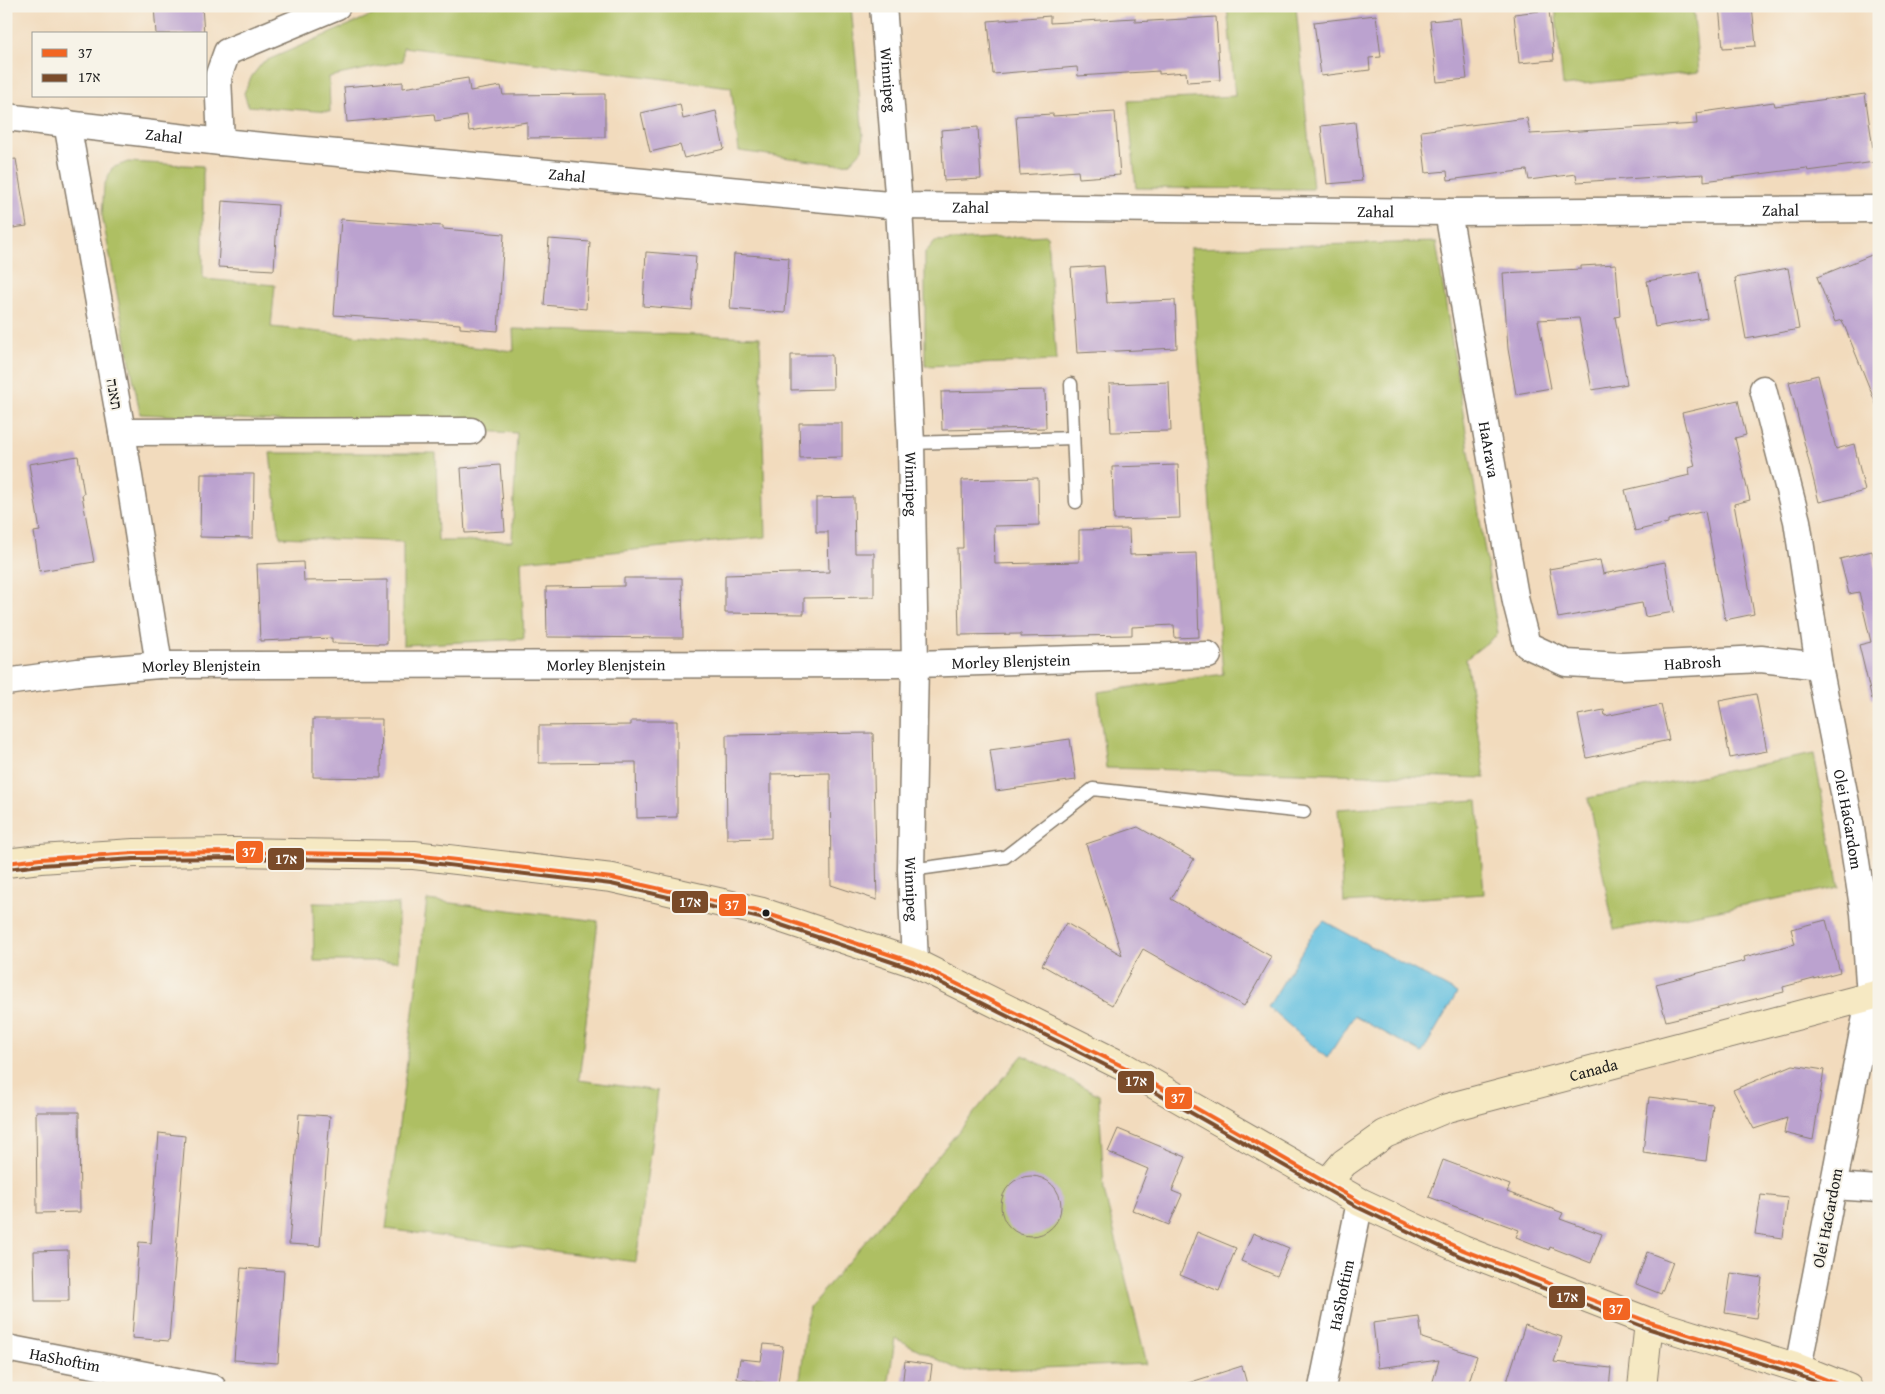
<svg xmlns="http://www.w3.org/2000/svg" width="1885" height="1394" font-family="'Gentium Book Plus','Frank Ruhl Libre',serif">
<style>
.green{fill:#aebf63;stroke:#656e40}
.water{fill:#61bfe0;stroke:#3e6e7e}
.building{fill:#bba2cf}
.lines{fill:none;stroke-linecap:round;stroke-linejoin:round}
.lane-casing{stroke:#877c6c;stroke-width:15}
.street-casing{stroke:#877c6c;stroke-width:29}
.secondary-casing{stroke:#877c6c;stroke-width:30}
.lane{stroke:#fff;stroke-width:12}
.street{stroke:#fff;stroke-width:26}
.secondary{stroke:#f6e9c3;stroke-width:28}
.bus-1-casing{stroke:#f7f3e8;stroke-width:8}
.bus-2-casing{stroke:#f7f3e8;stroke-width:8}
.bus-1{stroke:#f26522;stroke-width:4}
.bus-2{stroke:#7a4b2a;stroke-width:4}
.bus-dot{fill:#1c1c1c;stroke:#f7f3e8;stroke-width:2}
.labels{text-anchor:middle;dominant-baseline:central;stroke-width:4;stroke-linejoin:round;paint-order:stroke}
.street-label{font-size:16px;fill:#1c1c1c;stroke:#f7f3e8}
.line-badge{stroke:#f7f3e8;stroke-width:2}
.badge-label{font-size:14px;text-anchor:middle;font-weight:bold;fill:#fff}
</style>
<rect width="100%" height="100%" fill="#f7f3e8"/>
<filter id="ink" filterUnits="userSpaceOnUse"><feTurbulence type="fractalNoise" baseFrequency=".02" numOctaves="2"/><feDisplacementMap in="SourceGraphic" scale="10" xChannelSelector="R" yChannelSelector="G"/><feConvolveMatrix kernelMatrix="1 2 1 2 8 2 1 2 1" color-interpolation-filters="sRGB"/></filter>
<filter id="wash" filterUnits="userSpaceOnUse"><feTurbulence type="fractalNoise" baseFrequency=".0096" numOctaves="4" result="noise"/><feDisplacementMap in="SourceGraphic" scale="20" xChannelSelector="R" yChannelSelector="G"/><feGaussianBlur stdDeviation="1.12" result="paint"/><feColorMatrix in="noise" values="0 0 0 0 0 0 0 0 0 0 0 0 0 0 0 0 0 1.4 0 .05"/><feComposite in="paint" operator="in"/></filter>
<g filter="url(#wash)">
<rect width="100%" height="100%" fill="#f2dbbd"/>
<g class="green">
<polygon points="393,6 851,6 863,136 862,150 850,163 834,164 739,151 731,87 403,47 403,61 329,77 330,112 248,106 244,93 252,76 263,62"/>
<polygon points="1227,6 1296,6 1313,189 1136,188 1128,101 1235,96"/>
<polygon points="1555,6 1693,6 1699,72 1563,86"/>
<polygon points="128,162 203,166 203,279 275,285 271,327 514,351 513,329 760,337 766,537 521,561 524,639 403,645 403,542 280,537 270,453 436,453 438,541 512,541 517,433 140,414 102,215 104,186 112,168"/>
<polygon points="1047,235 1056,361 925,366 925,253 935,241"/>
<polygon points="1436,242 1498,634 1466,659 1485,778 1106,768 1098,692 1223,674 1190,248"/>
<polygon points="1814,754 1839,887 1614,930 1588,798"/>
<polygon points="1477,800 1484,894 1344,903 1338,809"/>
<polygon points="427,900 598,921 579,1080 658,1091 636,1262 386,1229"/>
<polygon points="313,903 398,904 398,961 314,961"/>
<polygon points="1023,1055 1099,1095 1104,1191 1147,1364 961,1371 895,1338 888,1388 799,1388 809,1308"/>
</g>
<polygon class="water" points="1324,921 1457,993 1422,1053 1354,1016 1327,1058 1268,1007 1313,933"/>
<g id="blocks">
<g class="building">
<polygon points="154,6 202,6 204,34 156,34"/>
<polygon points="1719,6 1752,6 1756,46 1723,48"/>
<polygon points="1549,10 1554,60 1519,63 1514,14"/>
<polygon points="1376,15 1381,57 1369,58 1370,70 1321,76 1314,22"/>
<polygon points="1050,16 1050,23 1135,18 1135,22 1216,17 1220,80 1187,82 1186,72 1159,74 1159,71 1078,76 1077,67 993,74 988,21"/>
<polygon points="1460,18 1467,79 1437,82 1430,21"/>
<polygon points="468,78 470,91 501,86 503,95 605,94 605,137 527,138 527,122 469,131 467,116 435,121 434,114 347,122 344,87 403,82 403,88"/>
<polygon points="1865,94 1875,162 1808,171 1807,168 1704,181 1704,174 1577,182 1576,174 1529,180 1527,170 1448,180 1447,171 1426,173 1421,131 1527,118 1530,134 1697,124 1696,113 1774,102 1775,106"/>
<polygon points="680,104 683,119 716,111 724,149 684,158 680,145 650,152 641,113"/>
<polygon points="1115,112 1120,175 1079,178 1078,171 1020,175 1016,116 1053,114 1053,116"/>
<polygon points="1355,122 1362,181 1327,184 1321,126"/>
<polygon points="978,127 981,179 944,181 941,130"/>
<polygon points="16,159 27,226 6,229 6,160"/>
<polygon points="222,201 278,205 274,270 218,267"/>
<polygon points="341,219 443,226 443,229 504,234 498,331 460,328 460,324 334,315"/>
<polygon points="549,239 590,242 586,309 544,305"/>
<polygon points="646,252 696,256 692,310 643,306"/>
<polygon points="734,254 789,258 785,313 730,309"/>
<polygon points="1874,254 1879,266 1878,409 1842,320 1835,322 1817,277"/>
<polygon points="1616,264 1620,316 1615,317 1627,384 1592,390 1579,318 1538,320 1551,388 1516,394 1508,349 1503,273 1581,269 1581,266"/>
<polygon points="1104,266 1107,303 1175,300 1177,348 1077,353 1071,268"/>
<polygon points="1788,268 1799,329 1746,339 1735,278"/>
<polygon points="1699,272 1707,318 1655,327 1647,281"/>
<polygon points="791,355 832,355 833,389 791,390"/>
<polygon points="1818,375 1836,449 1854,444 1865,491 1819,502 1789,382"/>
<polygon points="1169,382 1171,431 1111,432 1109,384"/>
<polygon points="1045,390 1046,428 942,430 941,392"/>
<polygon points="1738,400 1746,435 1735,438 1750,500 1734,504 1754,614 1725,620 1705,511 1668,520 1668,523 1635,531 1625,490 1690,475 1689,468 1695,466 1682,413"/>
<polygon points="799,423 842,423 842,457 800,458"/>
<polygon points="78,456 84,494 82,495 94,562 40,571 34,532 40,531 29,464"/>
<polygon points="500,465 505,531 465,533 461,468"/>
<polygon points="1178,465 1180,518 1114,520 1112,467"/>
<polygon points="201,474 254,474 253,538 200,537"/>
<polygon points="1038,478 1039,525 994,526 995,564 1079,562 1079,530 1129,529 1130,555 1196,553 1199,637 1175,638 1174,625 1132,627 1132,635 1021,637 1021,634 959,635 957,548 963,548 962,480"/>
<polygon points="854,497 855,553 874,553 874,597 804,598 804,614 725,613 725,575 829,572 828,532 816,532 816,498"/>
<polygon points="1872,551 1879,579 1879,698 1872,699 1859,645 1871,642 1859,592 1849,594 1840,559"/>
<polygon points="1600,560 1603,574 1665,562 1674,612 1645,617 1642,603 1558,618 1549,569"/>
<polygon points="303,562 304,581 387,580 387,644 332,643 332,638 260,641 257,564"/>
<polygon points="624,578 682,578 683,638 547,637 546,587 624,586"/>
<polygon points="1756,694 1767,751 1730,758 1719,701"/>
<polygon points="1661,705 1669,740 1587,758 1578,715 1604,710 1605,716"/>
<polygon points="313,719 382,719 381,778 313,777"/>
<polygon points="631,721 677,721 677,817 637,818 636,762 539,763 539,726 631,725"/>
<polygon points="873,733 877,900 831,885 830,773 771,774 771,838 727,839 726,735"/>
<polygon points="1070,739 1076,780 996,791 990,750"/>
<polygon points="1138,827 1194,859 1171,899 1272,957 1244,1006 1143,949 1112,1005 1042,965 1066,923 1122,955 1086,844"/>
<polygon points="1826,920 1840,972 1783,987 1784,992 1666,1021 1656,984 1745,961 1744,957 1795,944 1791,929"/>
<polygon points="1793,1065 1824,1070 1813,1140 1784,1133 1787,1118 1754,1129 1733,1090"/>
<polygon points="1649,1097 1713,1105 1706,1161 1643,1153"/>
<polygon points="36,1112 79,1112 80,1212 37,1213"/>
<polygon points="299,1114 330,1116 320,1246 289,1244"/>
<polygon points="1118,1129 1186,1157 1172,1191 1182,1195 1169,1225 1132,1210 1148,1169 1108,1152"/>
<polygon points="159,1133 185,1136 169,1341 132,1338 139,1242 151,1243"/>
<polygon points="1443,1160 1510,1185 1507,1192 1563,1213 1560,1219 1602,1234 1591,1263 1550,1247 1549,1250 1516,1237 1519,1230 1429,1197"/>
<circle cx="1031" cy="1206" r="30"/>
<polygon points="1761,1195 1788,1198 1783,1238 1755,1234"/>
<polygon points="1197,1232 1236,1248 1219,1291 1180,1275"/>
<polygon points="1253,1233 1289,1248 1277,1276 1241,1261"/>
<polygon points="68,1250 69,1301 35,1301 34,1251"/>
<polygon points="1647,1252 1673,1262 1661,1294 1636,1284"/>
<polygon points="241,1268 284,1271 278,1363 234,1360"/>
<polygon points="1731,1273 1762,1278 1756,1318 1725,1313"/>
<polygon points="1419,1317 1422,1338 1477,1356 1467,1388 1431,1388 1439,1360 1378,1368 1373,1323"/>
<polygon points="1525,1325 1562,1337 1554,1362 1611,1368 1609,1388 1505,1388"/>
<polygon points="764,1344 783,1346 778,1384 737,1379 740,1359 761,1361"/>
<polygon points="905,1361 932,1365 929,1388 902,1388"/>
<polygon points="1242,1366 1248,1388 1186,1388 1185,1384"/>
</g>
</g>
</g>
<g filter="url(#ink)">
<use href="#blocks" fill-opacity="0" stroke="#877c6c" stroke-width="1"/>
<g class="lines">
<defs>
<g id="lane">
<polyline points="1071,384 1076,502"/>
<polyline points="911,443 1073,438"/>
<polyline points="911,870 1005,857 1093,789 1304,812"/>
</g>
<g id="street">
<path id="s1" d="M883,6L899,206L911,443L915,664L911,870L915,963"/>
<path id="s2" d="M6,117L221,142L899,206L1448,212L1879,209"/>
<polyline points="67,123 122,432 159,665"/>
<polyline points="221,142 218,77 227,52 337,6"/>
<path id="s3" d="M1448,212L1516,602L1527,645L1566,663L1622,666L1761,659L1819,666"/>
<path id="s4" d="M1763,389L1797,521L1819,666L1850,823L1864,913L1870,996L1798,1368"/>
<polyline points="122,432 471,431"/>
<path id="s5" d="M6,682L78,672L159,665L915,664L1208,655"/>
<polyline points="1833,1186 1879,1189"/>
<path id="s6" d="M6,1348L213,1388"/>
<path id="s7" d="M1322,1388L1360,1202"/>
</g>
<g id="secondary">
<polyline points="6,863 40,859 134,853 235,852 414,855 612,878 762,912 915,963 1124,1067 1360,1202 1463,1250 1649,1322 1798,1368 1848,1388"/>
<path id="s8" d="M1327,1183L1344,1163L1385,1134L1447,1108L1879,994"/>
<polyline points="1642,1388 1649,1322"/>
</g>
</defs>
<use href="#lane" class="lane-casing"/>
<use href="#street" class="street-casing"/>
<use href="#secondary" class="secondary-casing"/>
<use href="#lane" class="lane"/>
<use href="#street" class="street"/>
<use href="#secondary" class="secondary"/>
<defs>
<polyline id="bus-1" points="6,863 40,859 134,853 235,852 414,855 612,878 762,912 915,963 1124,1067 1360,1202 1463,1250 1649,1322 1798,1368 1847,1388"/>
<polyline id="bus-2" points="7,869 41,865 134,859 235,858 414,861 611,884 760,918 913,969 1121,1073 1357,1207 1460,1256 1647,1328 1796,1374 1831,1388"/>
</defs>
<use href="#bus-1" class="bus-1-casing"/>
<use href="#bus-2" class="bus-2-casing"/>
<use href="#bus-1" class="bus-1"/>
<use href="#bus-2" class="bus-2"/>
</g>
</g>
<circle class="bus-dot" cx="766" cy="913" r="4.5"/>
<g class="labels">
<g class="street-label">
<text stroke="none"><textPath href="#s1" startOffset="74">Winnipeg</textPath></text>
<text stroke="none"><textPath href="#s2" startOffset="159">Zahal</textPath></text>
<text stroke="none"><textPath href="#s2" startOffset="564">Zahal</textPath></text>
<text stroke="none"><textPath href="#s2" startOffset="969">Zahal</textPath></text>
<text stroke="none"><textPath href="#s2" startOffset="1779">Zahal</textPath></text>
<text stroke="none"><textPath href="#s2" startOffset="1374">Zahal</textPath></text>
<text transform="translate(115 394) rotate(80)">תאנה</text>
<text stroke="none"><textPath href="#s3" startOffset="241">HaArava</textPath></text>
<text stroke="none"><textPath href="#s1" startOffset="479">Winnipeg</textPath></text>
<text stroke="none"><textPath href="#s5" startOffset="1006">Morley Blenjstein</textPath></text>
<text stroke="none"><textPath href="#s3" startOffset="610">HaBrosh</textPath></text>
<text stroke="none"><textPath href="#s5" startOffset="601">Morley Blenjstein</textPath></text>
<text stroke="none"><textPath href="#s5" startOffset="196">Morley Blenjstein</textPath></text>
<text stroke="none"><textPath href="#s4" startOffset="439">Olei HaGardom</textPath></text>
<text stroke="none"><textPath href="#s1" startOffset="884">Winnipeg</textPath></text>
<text stroke="none"><textPath href="#s8" startOffset="295">Canada</textPath></text>
<text transform="translate(1827 1218) rotate(-79)">Olei HaGardom</text>
<text stroke="none"><textPath href="#s7" startOffset="95">HaShoftim</textPath></text>
<text stroke="none"><textPath href="#s6" startOffset="60">HaShoftim</textPath></text>
</g>
</g>
<g class="line-badge">
<rect x="235" y="840" width="29" height="24" rx="5" fill="#f26522"/>
<rect x="267" y="847" width="38" height="24" rx="5" fill="#7a4b2a"/>
<rect x="671" y="890" width="38" height="24" rx="5" fill="#7a4b2a"/>
<rect x="718" y="893" width="29" height="24" rx="5" fill="#f26522"/>
<rect x="1117" y="1070" width="38" height="24" rx="5" fill="#7a4b2a"/>
<rect x="1164" y="1086" width="29" height="24" rx="5" fill="#f26522"/>
<rect x="1548" y="1285" width="38" height="24" rx="5" fill="#7a4b2a"/>
<rect x="1602" y="1297" width="29" height="24" rx="5" fill="#f26522"/>
</g>
<g class="badge-label">
<text x="249" y="857">37</text>
<text x="286" y="864">17א</text>
<text x="690" y="907">17א</text>
<text x="732" y="910">37</text>
<text x="1136" y="1086">17א</text>
<text x="1178" y="1103">37</text>
<text x="1567" y="1302">17א</text>
<text x="1616" y="1314">37</text>
</g>
<rect width="1885" height="1394" fill="none" stroke="#f7f3e8" stroke-width="25"/>
<rect x="32" y="32" width="175" height="65" fill="#f7f3e8" stroke="#9f9d96"/>
<rect x="42" y="49" width="25" height="8" fill="#f26522" stroke="#9f9d96"/>
<text x="78" y="58" font-size="15" fill="#1c1c1c">37</text>
<rect x="42" y="74" width="25" height="8" fill="#7a4b2a" stroke="#9f9d96"/>
<text x="78" y="82" font-size="15" fill="#1c1c1c">17א</text>
</svg>
